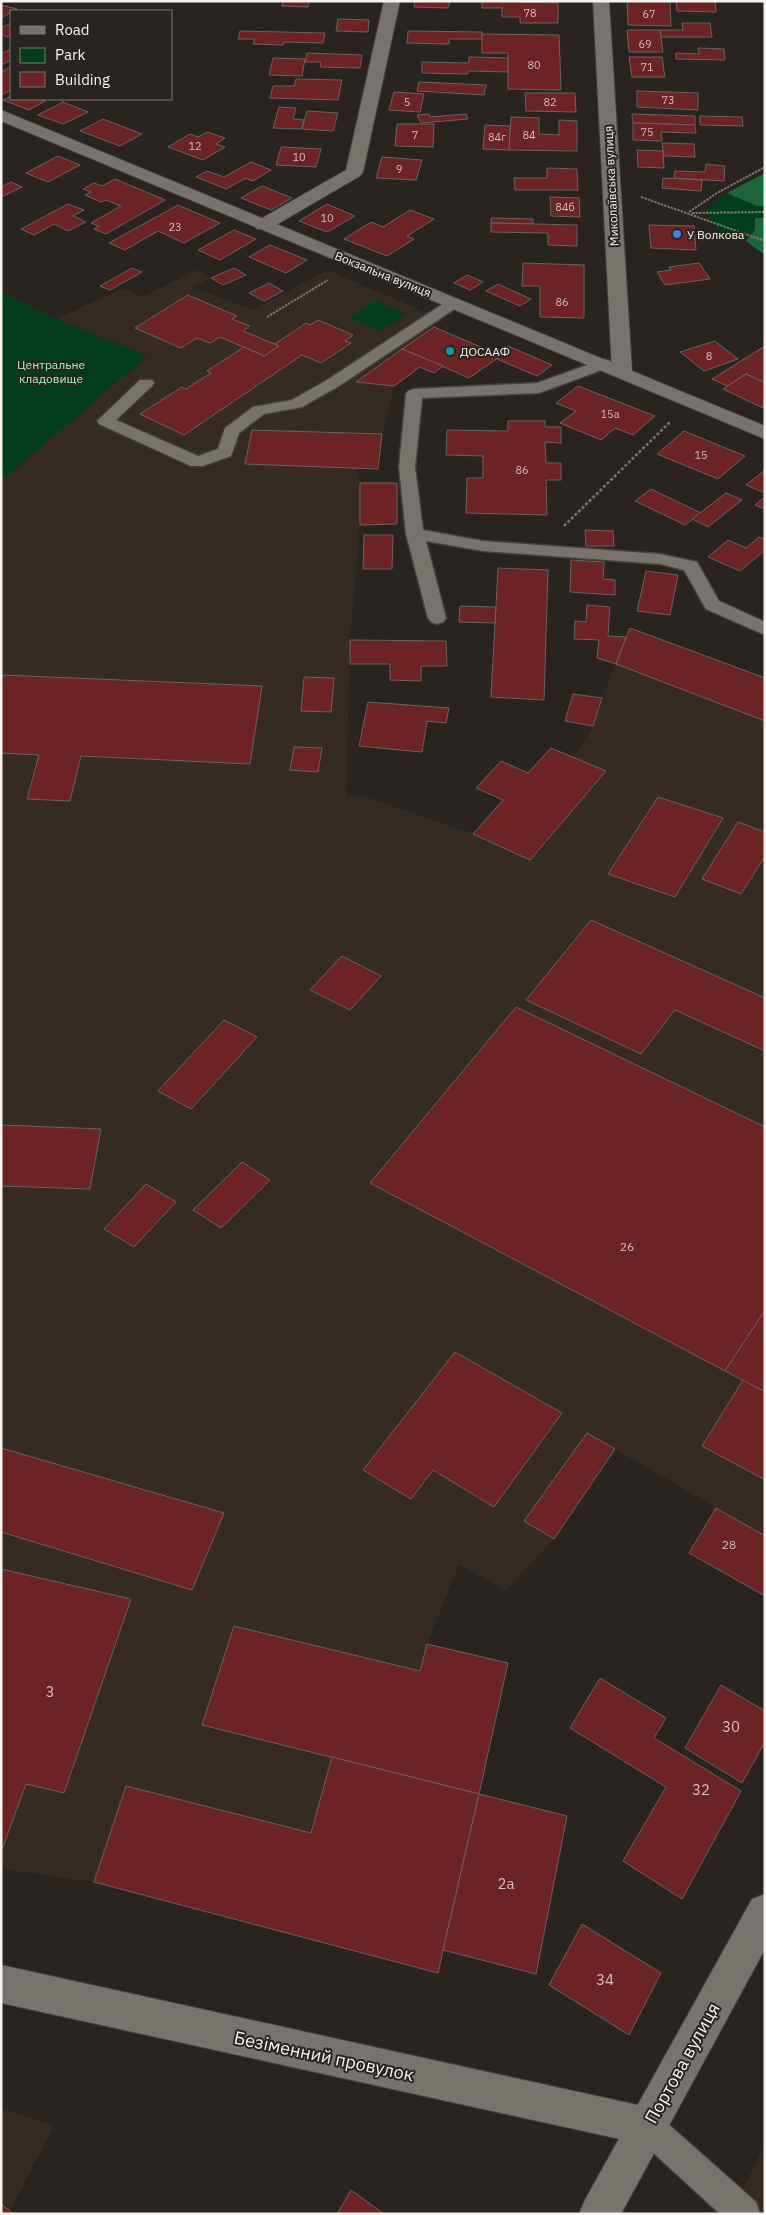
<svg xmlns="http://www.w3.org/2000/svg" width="766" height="2215" font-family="'IBM Plex Sans',sans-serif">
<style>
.built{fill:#352b22}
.green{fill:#023e1e}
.forest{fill:#1b673b}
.building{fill:#6b2423;stroke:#6b6261}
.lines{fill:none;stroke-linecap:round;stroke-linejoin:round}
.service-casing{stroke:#44403d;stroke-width:3}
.minor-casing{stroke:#44403d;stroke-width:2}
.tertiary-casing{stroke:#44403d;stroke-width:2}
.secondary-casing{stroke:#44403d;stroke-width:2}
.path-far1{stroke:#7a7571;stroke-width:2;stroke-dasharray:2.5 1;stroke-linecap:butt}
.path{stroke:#7a7571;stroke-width:2.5;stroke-dasharray:3 2;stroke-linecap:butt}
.service{fill:#79736e;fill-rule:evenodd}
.minor{fill:#79736e;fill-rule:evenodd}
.tertiary{fill:#79736e;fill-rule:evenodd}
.secondary{fill:#79736e;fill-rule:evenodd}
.shop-dot{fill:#3f7fe0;stroke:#2a2420;stroke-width:2}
.culture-dot{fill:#0f9aa8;stroke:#2a2420;stroke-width:2}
.labels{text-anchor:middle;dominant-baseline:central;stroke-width:4;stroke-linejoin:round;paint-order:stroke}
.far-number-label{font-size:11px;fill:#d3bfbd}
.far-street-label{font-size:12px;fill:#f6f3f0;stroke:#2a2420}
.far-poi-label{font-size:12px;fill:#f6f3f0;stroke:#2a2420;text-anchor:start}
.far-park-label{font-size:12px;fill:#99fdb9;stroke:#2a2420}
.number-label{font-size:12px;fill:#d3bfbd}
.near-number-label{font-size:15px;fill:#d3bfbd}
.near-street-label{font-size:18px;fill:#f6f3f0;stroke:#2a2420}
</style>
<rect width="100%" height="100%" fill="#2a2420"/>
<g class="built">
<polygon points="197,270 211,278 192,287 253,310 327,270 444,320 357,382 394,386 382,434 378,469 356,469 360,483 360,525 350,640 346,796 360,795 473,834 503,800 476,788 501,761 528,773 551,748 574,757 593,726 602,698 630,628 765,678 765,1536 615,1449 554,1539 506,1590 459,1565 427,1644 508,1663 438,1973 94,1882 1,1869 1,481 147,356 56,319 123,288 141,297"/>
<polygon points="1,2108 54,2126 10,2211 1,2204"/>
<polygon points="765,2144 765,2214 731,2214"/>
</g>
<g class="green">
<polygon points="765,173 765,255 746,241 719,233 705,211 727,193"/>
<polygon points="1,292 56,319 147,356 1,481"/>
<polygon points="376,301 407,314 381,331 349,318"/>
</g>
<g class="forest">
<polygon points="765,173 765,206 757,206 727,193"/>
<polygon points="755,218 765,218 765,255 746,241 755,230"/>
</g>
<g class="building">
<polygon points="283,1 309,1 308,7 282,6"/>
<polygon points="415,1 450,1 448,8 414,7"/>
<polygon points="482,1 558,3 558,23 520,23 520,17 502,17 502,8 482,8"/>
<polygon points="627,1 670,2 671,26 628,25"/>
<polygon points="676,1 715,1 716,12 677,11"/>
<polygon points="1,5 17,9 1,18"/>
<polygon points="338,19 369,20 368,32 336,31"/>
<polygon points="11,23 11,35 7,37 1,34 1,28"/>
<polygon points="682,23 710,23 712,37 661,37 660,30 683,30"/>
<polygon points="627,30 660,30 663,52 629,52"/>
<polygon points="240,31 325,33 323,43 284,42 283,45 253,44 255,39 238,39"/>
<polygon points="408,31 482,32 482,39 449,39 449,44 407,43"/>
<polygon points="482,34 559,35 561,90 508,89 508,53 482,53"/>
<polygon points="698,48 724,49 725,60 676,59 676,53 699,54"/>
<polygon points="9,50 11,51 11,60 1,65 1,54"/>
<polygon points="307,53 362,55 360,68 320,67 321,62 305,62"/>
<polygon points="469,57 508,58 508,72 468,71 468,74 422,73 422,62 469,63"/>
<polygon points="629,57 662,57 665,77 632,77"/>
<polygon points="273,58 305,59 302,76 269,75"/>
<polygon points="11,67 11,90 1,95 1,72"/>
<polygon points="296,79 342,80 338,100 270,98 273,86 294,86"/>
<polygon points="419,82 486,85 484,95 417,91"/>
<polygon points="637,91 698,93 698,110 637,107"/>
<polygon points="394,92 424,94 420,112 389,110"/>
<polygon points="525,93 575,93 576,112 526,111"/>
<polygon points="11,96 11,99 40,99 45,101 29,110 3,100"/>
<polygon points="63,102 88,112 63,124 38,115"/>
<polygon points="279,107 296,108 293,119 304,120 302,129 273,128"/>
<polygon points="307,111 338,113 333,131 302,129"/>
<polygon points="429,114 430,117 466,114 468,119 421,123 417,115"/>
<polygon points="632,114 695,116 695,125 633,123"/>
<polygon points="700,116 742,117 743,126 700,125"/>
<polygon points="511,117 539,118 539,134 559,135 559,120 577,121 577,151 509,150"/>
<polygon points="103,119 142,134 120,146 80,131"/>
<polygon points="633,123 695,125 696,133 661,132 662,141 633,140"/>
<polygon points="397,124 434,124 433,147 395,146"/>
<polygon points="485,125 510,126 509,150 483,149"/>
<polygon points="207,132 225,138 216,144 225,147 203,160 168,147 190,134 198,137"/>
<polygon points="662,143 694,144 695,157 664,156"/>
<polygon points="281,147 321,149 316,167 276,165"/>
<polygon points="637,150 663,151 664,168 638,167"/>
<polygon points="58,156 80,165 48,182 26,173"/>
<polygon points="382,157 422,160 416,180 376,178"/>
<polygon points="251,162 271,170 253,181 246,178 226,189 196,177 207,171 224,177"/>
<polygon points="706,164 725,166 724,181 674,178 675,171 705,172"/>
<polygon points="547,168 577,169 578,190 515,190 514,178 547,178"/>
<polygon points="663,178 702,180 701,191 662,188"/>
<polygon points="115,179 165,200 106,234 94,229 99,226 91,223 121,206 106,200 101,202 85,195 91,192 83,189 94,183 102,186"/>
<polygon points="11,182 22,187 1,197 1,187"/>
<polygon points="262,186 292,198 271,210 241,198"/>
<polygon points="550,197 579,198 580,217 551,216"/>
<polygon points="68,204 84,210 73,216 86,222 68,231 54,224 34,235 21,229"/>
<polygon points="327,204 355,216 327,232 299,221"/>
<polygon points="178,205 220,223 184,243 158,231 125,250 109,243"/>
<polygon points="410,210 434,219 407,236 414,239 387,256 344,239 371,222 383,227"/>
<polygon points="491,218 533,219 533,224 491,223"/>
<polygon points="491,223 577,225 577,246 548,245 548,233 491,232"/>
<polygon points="649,225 694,226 696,250 651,248"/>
<polygon points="234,230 256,239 220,260 198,250"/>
<polygon points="270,245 307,260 286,273 249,257"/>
<polygon points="523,263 584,265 584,318 540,317 540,286 522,286"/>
<polygon points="699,263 710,279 665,285 657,272 671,270 669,267"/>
<polygon points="132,268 142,272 110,290 100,286"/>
<polygon points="234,268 246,275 223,285 211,278"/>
<polygon points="467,275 483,282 470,290 454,283"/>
<polygon points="269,283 283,291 264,301 249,293"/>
<polygon points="498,284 531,299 520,306 486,291"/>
<polygon points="188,295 237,316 232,319 250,326 243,331 279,346 264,356 220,337 210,343 197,338 181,348 135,328"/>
<polygon points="318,320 353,335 345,341 351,343 321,363 302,355 184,435 140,414 182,387 186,389 211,373 207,371 244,347 264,356 279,346 275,344 306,323 310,325"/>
<polygon points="434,327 497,354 502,355 469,378 402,349"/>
<polygon points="715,341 738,359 704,371 680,352"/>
<polygon points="508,346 552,365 537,376 497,359 502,355 497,354"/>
<polygon points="765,346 765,381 763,382 746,374 727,386 712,379"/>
<polygon points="402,349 443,366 434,373 420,367 394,386 356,382"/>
<polygon points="746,374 765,383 763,408 723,389"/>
<polygon points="578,386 655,416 633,435 615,428 601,440 560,423 576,411 556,403"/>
<polygon points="508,421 545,421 545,427 561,427 561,443 545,442 546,463 561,463 561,480 546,480 547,515 466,513 467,478 483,478 483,456 446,455 447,430 508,431"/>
<polygon points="252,430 382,434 378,469 245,464"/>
<polygon points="684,431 745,456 718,479 657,454"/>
<polygon points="765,470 765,493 746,485"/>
<polygon points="360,483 397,483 397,524 360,525"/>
<polygon points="651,489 701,513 685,525 635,501"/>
<polygon points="726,493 742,500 708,527 692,519"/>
<polygon points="765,497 765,509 755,505"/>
<polygon points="585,530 613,531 614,546 586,546"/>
<polygon points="364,535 393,535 392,569 363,569"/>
<polygon points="759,537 765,540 765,550 740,571 708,557 728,540 746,548"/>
<polygon points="571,560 604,562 603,579 615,580 615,595 570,592"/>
<polygon points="498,568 548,570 544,700 491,697"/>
<polygon points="646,571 678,575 670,615 637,611"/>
<polygon points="587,605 610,607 608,636 626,637 616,664 597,658 599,640 574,639 575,621 586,622"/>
<polygon points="460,606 496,607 495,623 459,622"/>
<polygon points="630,628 765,678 765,721 616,664"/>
<polygon points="350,640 446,641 447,666 421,666 421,681 390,680 390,664 350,664"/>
<polygon points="3,675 262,686 250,764 81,756 70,801 27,799 39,755 1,753 1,681"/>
<polygon points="304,677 334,678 331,712 301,711"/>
<polygon points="573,694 602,698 593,726 565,721"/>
<polygon points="368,702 449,708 446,723 427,721 422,752 359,746"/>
<polygon points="294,747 322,748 318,772 290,770"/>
<polygon points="551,748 606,771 530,860 473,834 503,800 476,788 501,761 528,773"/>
<polygon points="658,797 723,818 675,897 608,874"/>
<polygon points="738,822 765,832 765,856 741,894 702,879"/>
<polygon points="591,920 765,998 765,1051 675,1010 641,1054 526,1000"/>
<polygon points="342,956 381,976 350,1010 310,990"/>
<polygon points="516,1007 765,1127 765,1310 725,1371 370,1183"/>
<polygon points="224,1020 257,1037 191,1109 158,1091"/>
<polygon points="1,1125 101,1129 90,1189 1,1186"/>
<polygon points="242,1162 270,1180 221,1228 193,1210"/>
<polygon points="146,1184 176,1202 134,1247 104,1229"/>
<polygon points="765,1310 765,1392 725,1371"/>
<polygon points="455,1352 562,1413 494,1507 433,1470 411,1499 363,1470"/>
<polygon points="743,1380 765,1392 765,1480 702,1446"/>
<polygon points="587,1433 615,1449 554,1539 524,1521"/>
<polygon points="1,1448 224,1513 192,1590 1,1532"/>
<polygon points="716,1508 765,1536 765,1596 689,1553"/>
<polygon points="1,1569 131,1599 64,1793 26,1784 1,1852"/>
<polygon points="234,1626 420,1671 427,1644 508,1663 479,1794 202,1725"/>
<polygon points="600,1678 666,1718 654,1738 741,1791 682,1899 623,1861 666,1787 570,1728"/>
<polygon points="721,1685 765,1711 765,1742 742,1783 685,1748"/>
<polygon points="332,1757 479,1794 438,1973 94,1882 126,1786 311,1833"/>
<polygon points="479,1794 567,1816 536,1974 443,1950"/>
<polygon points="582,1924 661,1973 629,2035 549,1985"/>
<polygon points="351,2190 384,2214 337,2214"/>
<polygon points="1,2204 10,2211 12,2214 1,2214"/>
</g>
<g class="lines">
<defs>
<g id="service">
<polygon points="454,298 459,300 462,303 459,306 339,386 302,407 264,414 239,433 231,456 203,466 191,466 99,424 97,421 140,380 152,380 154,383 152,386 116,420 198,456 218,449 225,428 253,407 292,400 327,380 449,300"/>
<polygon points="604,359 610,361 612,364 610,367 539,393 422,398 415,467 423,530 483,541 660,554 697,562 719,601 765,622 765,635 706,609 684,570 660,564 483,551 426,541 446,618 443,622 437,624 431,622 428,618 406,534 399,467 406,394 408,391 414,389 537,383"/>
<polygon points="647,2110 658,2115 756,2202 760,2214 720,2214 636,2137 631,2126 636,2115"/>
</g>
<g id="minor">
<polygon points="384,1 400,1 363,172 360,176 269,229 257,229 254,225 257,221 346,170"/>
<polygon points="593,1 609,1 632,371 629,375 622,377 615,375 612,371"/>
</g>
<g id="tertiary">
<polygon points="1,110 765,426 765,439 1,121"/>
<polygon points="1,1965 647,2107 661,2112 666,2126 661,2140 647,2145 1,2003"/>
</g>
<polygon id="secondary" points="765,1894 765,1949 621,2214 579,2214 585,2200 752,1899"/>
</defs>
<use href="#service" class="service-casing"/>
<use href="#minor" class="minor-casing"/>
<use href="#tertiary" class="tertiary-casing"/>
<use href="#secondary" class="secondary-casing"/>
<g class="path-far1">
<polyline points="641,197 765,241"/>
<polyline points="689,212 717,193 765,167"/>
<polyline points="692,213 765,212"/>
<polyline points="267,317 328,280"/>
</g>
<polyline class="path" points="564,526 670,422"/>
<use href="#service" class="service"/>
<use href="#minor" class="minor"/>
<use href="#tertiary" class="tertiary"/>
<use href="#secondary" class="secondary"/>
</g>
<circle class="shop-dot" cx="677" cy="234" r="5"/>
<circle class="culture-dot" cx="450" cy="351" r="5"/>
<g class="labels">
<g class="far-number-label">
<text x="530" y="13">78</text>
<text x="649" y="14">67</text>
<text x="645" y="44">69</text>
<text x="534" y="65">80</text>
<text x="647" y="67">71</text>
<text x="668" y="100">73</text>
<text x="407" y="102">5</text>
<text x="550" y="102">82</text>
<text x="647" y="132">75</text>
<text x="415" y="135">7</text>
<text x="529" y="135">84</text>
<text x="497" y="137">84г</text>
<text x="195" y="146">12</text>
<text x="299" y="157">10</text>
<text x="399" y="169">9</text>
<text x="565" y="207">84б</text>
<text x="327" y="218">10</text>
<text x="175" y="227">23</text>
<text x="562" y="302">86</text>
<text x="709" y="356">8</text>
<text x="610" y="414">15а</text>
<text x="701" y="455">15</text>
<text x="522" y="470">86</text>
</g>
<g class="far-street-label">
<text transform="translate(611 186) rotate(-93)">Миколаївська вулиця</text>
<text transform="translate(383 274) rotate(22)">Вокзальна вулиця</text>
</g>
<g class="far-poi-label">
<text x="687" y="234">У Волкова</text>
<text x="460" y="351">ДОСААФ</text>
</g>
<g class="far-park-label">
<text x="51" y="364">Центральне<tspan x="51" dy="14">кладовище</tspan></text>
</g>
<g class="number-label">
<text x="627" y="1246">26</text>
<text x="729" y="1544">28</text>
</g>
<g class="near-number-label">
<text x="50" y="1691">3</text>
<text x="731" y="1726">30</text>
<text x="701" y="1789">32</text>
<text x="506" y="1883">2а</text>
<text x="605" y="1979">34</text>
</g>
<g class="near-street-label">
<text transform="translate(324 2056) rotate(12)">Безіменний провулок</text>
<text transform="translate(682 2063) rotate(-61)">Портова вулиця</text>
</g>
</g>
<rect width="766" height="2215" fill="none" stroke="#f6f3f0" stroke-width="5"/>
<rect x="10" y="10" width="162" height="90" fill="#2a2420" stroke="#7c7773"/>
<rect x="20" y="26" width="25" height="8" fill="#79736e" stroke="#7c7773"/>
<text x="55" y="35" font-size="15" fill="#f6f3f0">Road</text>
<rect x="20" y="48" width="25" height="15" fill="#023e1e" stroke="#7c7773"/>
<text x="55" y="60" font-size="15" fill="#f6f3f0">Park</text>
<rect x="20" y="72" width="25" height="15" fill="#6b2423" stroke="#7c7773"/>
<text x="55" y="85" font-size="15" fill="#f6f3f0">Building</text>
</svg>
